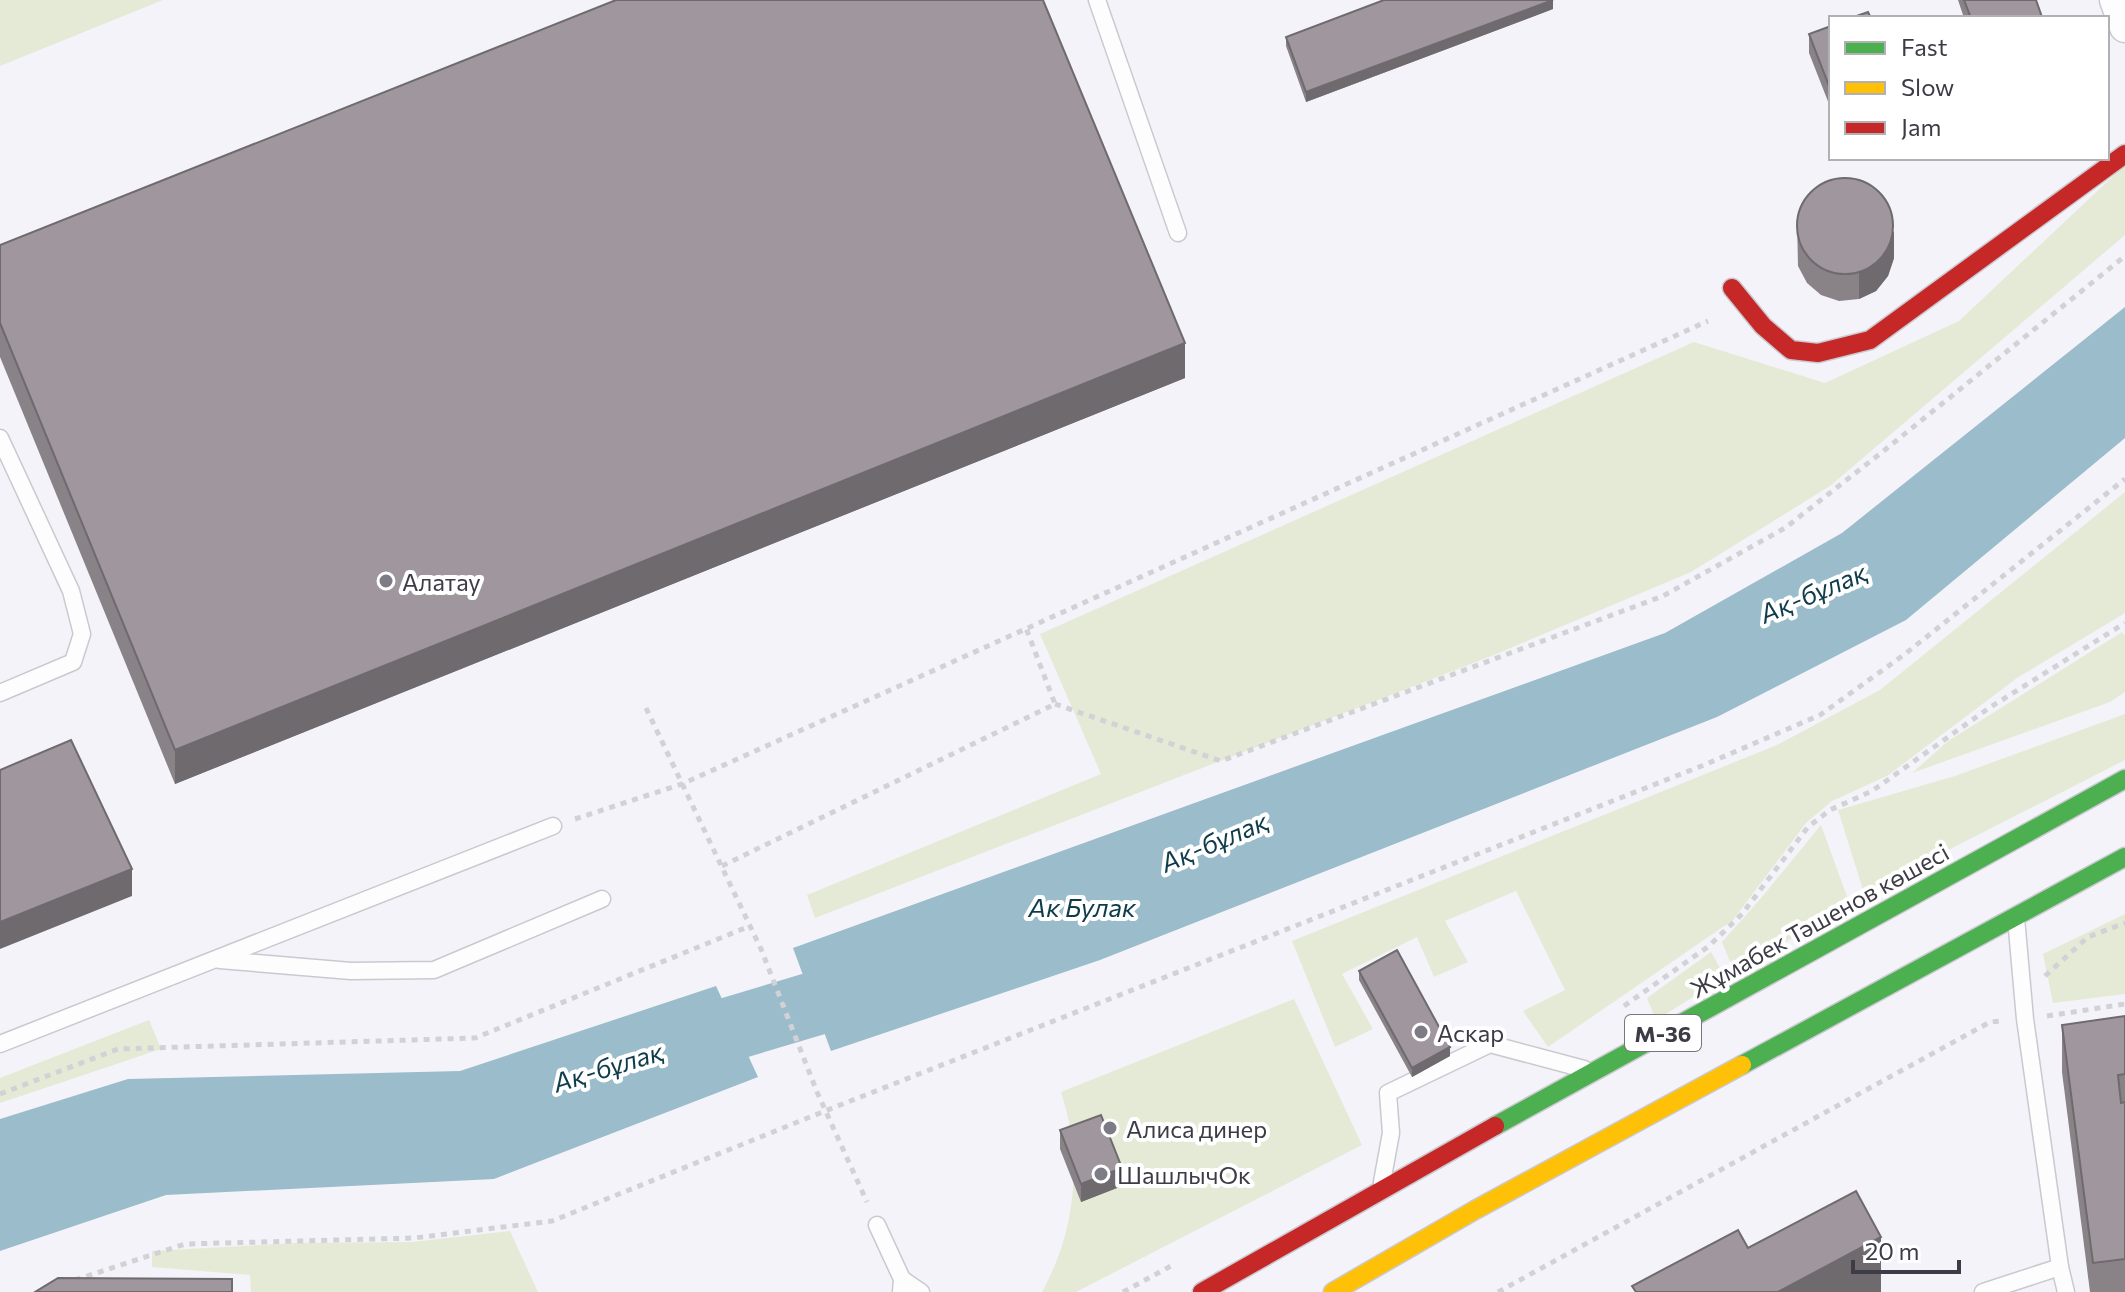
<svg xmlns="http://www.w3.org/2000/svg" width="2125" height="1292" font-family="Commissioner,sans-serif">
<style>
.green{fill:#e5ead6}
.water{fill:#9abccb}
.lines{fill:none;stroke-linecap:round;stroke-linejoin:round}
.river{stroke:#9abccb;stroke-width:64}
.lane-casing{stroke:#cac9d0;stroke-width:19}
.street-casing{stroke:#cac9d0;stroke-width:33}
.fast-casing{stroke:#cac9d0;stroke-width:21}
.slow-casing{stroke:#cac9d0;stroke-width:21}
.jam-casing{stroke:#cac9d0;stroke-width:21}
.path{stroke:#d2d2d6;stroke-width:5;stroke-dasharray:6 6;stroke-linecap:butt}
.lane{stroke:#fdfdfe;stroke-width:16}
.street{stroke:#fdfdfe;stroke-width:30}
.fast{stroke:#4caf50;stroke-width:18}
.slow{stroke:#ffc107;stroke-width:18}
.jam{stroke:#c62828;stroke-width:18}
.wall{fill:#898287}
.shaded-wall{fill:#6f6a6e}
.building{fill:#9f979d;stroke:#6f6a6e;stroke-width:2}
.poi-dot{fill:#7d7c85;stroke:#fff;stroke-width:3}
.labels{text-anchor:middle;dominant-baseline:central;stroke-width:8;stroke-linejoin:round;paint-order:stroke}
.shield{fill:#fff;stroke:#77767e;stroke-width:2}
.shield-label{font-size:22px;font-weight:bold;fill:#3d3c46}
.poi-label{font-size:24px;fill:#3d3c46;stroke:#fff;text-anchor:start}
.street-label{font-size:24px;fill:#3d3c46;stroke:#fff}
.water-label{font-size:26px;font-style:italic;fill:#0f3c4a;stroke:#fff}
</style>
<rect width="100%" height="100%" fill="#f4f3f9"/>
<g class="green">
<polygon points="0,0 163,0 0,66"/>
<polygon points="2125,165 2125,235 1830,486 1691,572 1494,655 815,918 807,895 1101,774 1040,634 1694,342 1825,383 1959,321"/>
<polygon points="2125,492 2125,613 2017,678 1887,776 1832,801 1806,823 1733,920 1548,1047 1523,1011 1565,990 1516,891 1445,921 1468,962 1434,977 1417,937 1342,974 1373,1029 1335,1047 1292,941 1777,745 1880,690"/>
<polygon points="2122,632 2125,635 2125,692 2110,702 1912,773 1948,741"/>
<polygon points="2125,714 2125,760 1864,893 1838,810 1955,776"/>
<polygon points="1821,825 1849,902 1735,974 1722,942 1762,897"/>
<polygon points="2125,914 2125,994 2053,1003 2043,954"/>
<polygon points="1711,952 1725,977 1656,1020 1647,998"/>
<path d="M1294,999L1362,1145L1076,1292H1042C1076,1231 1083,1159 1061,1092Z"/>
<polygon points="149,1020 161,1049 0,1103 0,1078"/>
<polygon points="510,1231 538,1292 251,1292 250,1275 152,1267 152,1251 297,1243 412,1242"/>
</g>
<g class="water">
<polygon points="2125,307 2125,438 1906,620 1717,717 1100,960 831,1051 793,948 1665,633 1842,533"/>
<polygon points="716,986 758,1077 494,1179 166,1195 0,1251 0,1119 128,1079 460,1071"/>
</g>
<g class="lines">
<polyline class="river" points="650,1053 847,994 897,974"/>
<defs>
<g id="lane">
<polyline points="1097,0 1178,233"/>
<polyline points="0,438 71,591 82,634 73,662 0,693"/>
<polyline points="2016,918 2025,1019 2060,1267 2066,1292"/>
<polyline points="220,960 351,971 434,970 602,899"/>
<polyline points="0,1044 553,826"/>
<polyline points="1382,1182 1391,1133 1388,1093 1490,1044 1584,1069"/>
<polyline points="877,1225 902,1279 901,1292"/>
<polyline points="902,1279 921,1292"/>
<polyline points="1983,1292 2060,1267"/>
</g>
<polyline id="street" points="2115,0 2125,27"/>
<g id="fast">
<polyline points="1742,1065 2125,857"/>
<polyline points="1495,1126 2125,779"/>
</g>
<polyline id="slow" points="1333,1292 1475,1210 1742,1065"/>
<g id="jam">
<polyline points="1732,288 1763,326 1791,350 1818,353 1870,340 2125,154"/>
<polyline points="1202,1292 1495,1126"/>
</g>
</defs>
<use href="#lane" class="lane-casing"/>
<use href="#street" class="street-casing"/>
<use href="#fast" class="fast-casing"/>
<use href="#slow" class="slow-casing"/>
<use href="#jam" class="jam-casing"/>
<g class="path">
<polyline points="1055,704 1221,761 1663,596 1785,528 1881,453 2125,256"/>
<polyline points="646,708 761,949 817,1092 867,1202"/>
<polyline points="575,819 682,784 1708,321"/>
<polyline points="722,866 1055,704 1026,628"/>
<polyline points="2045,976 2088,937 2125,923"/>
<polyline points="1624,1006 1709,946 1742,914 1808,827 1830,810 1872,791 1989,708 2125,623"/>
<polyline points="2047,1016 2125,1004"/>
<polyline points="0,1094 118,1049 475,1038 750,926"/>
<polyline points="75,1280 185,1244 414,1238 552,1221 825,1111 1704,765 1820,715 1905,654 2125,479"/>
<polyline points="1123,1292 1171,1266"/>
<polyline points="1498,1292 1990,1022 2001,1021"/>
</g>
<use href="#lane" class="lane"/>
<use href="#street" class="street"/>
<use href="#fast" class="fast"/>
<use href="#slow" class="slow"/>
<use href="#jam" class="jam"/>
</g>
<g class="wall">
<polygon points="1958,0 2036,0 2042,18 1964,18"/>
<polygon points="1553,9 1306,102 1286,46 1286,37"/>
<polygon points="1831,26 1831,109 1809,53 1809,34"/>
<polygon points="1797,220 1894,258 1888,276 1876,291 1859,299 1839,301 1821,295 1807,283 1798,266"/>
<polygon points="0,245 1185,378 175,784 0,357"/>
<polygon points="1359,971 1450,1056 1412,1077 1359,980"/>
<polygon points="2125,1016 2125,1292 2090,1292 2062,1072 2062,1025"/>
<polygon points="1060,1130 1122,1186 1081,1202 1060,1149"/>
</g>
<g class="shaded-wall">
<polygon points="1553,0 1553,9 1306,102 1306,92"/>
<polygon points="1894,231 1894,258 1888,276 1876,291 1859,299 1859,273"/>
<polygon points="1185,343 1185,378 175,784 175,750"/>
<polygon points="132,869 132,896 0,949 0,922"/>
<polygon points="1450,1047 1450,1056 1412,1077 1412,1068"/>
<polygon points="1122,1168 1122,1186 1081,1202 1081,1184"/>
<polygon points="1881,1237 1881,1292 1778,1292"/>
</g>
<g class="building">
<polygon points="616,0 1043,0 1185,343 175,750 0,323 0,245"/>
<polygon points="1384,0 1553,0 1306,92 1286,37"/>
<polygon points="1964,0 2036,0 2042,17 2038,18 1971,18"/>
<polygon points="1868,12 1871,18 1851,18"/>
<polygon points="1831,26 1831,91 1809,34"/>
<circle cx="1845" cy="226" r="48"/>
<polygon points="71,740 132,869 0,922 0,770"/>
<polygon points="1397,950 1450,1047 1412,1068 1359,971"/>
<polygon points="2125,1016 2125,1074 2118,1075 2121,1103 2125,1102 2125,1259 2093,1263 2062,1025"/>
<polygon points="1101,1115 1122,1168 1081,1184 1060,1130"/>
<polygon points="1856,1191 1881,1237 1778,1292 1636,1292 1632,1286 1738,1230 1748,1248"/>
<polygon points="58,1278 232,1279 232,1292 35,1292"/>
</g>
<g class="poi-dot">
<circle cx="386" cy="581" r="8"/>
<circle cx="1421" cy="1032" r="8"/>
<circle cx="1110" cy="1128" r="8"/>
<circle cx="1101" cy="1174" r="8"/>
</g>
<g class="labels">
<rect class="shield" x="1625" y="1015" width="76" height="36" rx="6"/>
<g class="shield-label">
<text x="1663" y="1033">M-36</text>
</g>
<g class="poi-label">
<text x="402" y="581">Алатау</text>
<text x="1437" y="1032">Аскар</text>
<text x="1126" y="1128">Алиса динер</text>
<text x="1117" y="1174">ШашлычОк</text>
</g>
<g class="street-label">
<text transform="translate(1819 920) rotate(-29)">Жұмабек Тәшенов көшесі</text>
</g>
<g class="water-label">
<text transform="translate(1813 592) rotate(-23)">Ақ-бұлақ</text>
<text transform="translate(1214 841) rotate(-23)">Ақ-бұлақ</text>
<text x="1082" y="906">Ак Булак</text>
<text transform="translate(608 1066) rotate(-17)">Ақ-бұлақ</text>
</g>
</g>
<rect x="1829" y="16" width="280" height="144" fill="#ffffff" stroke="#b1b1b5" stroke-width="2"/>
<rect x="1845" y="42" width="40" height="12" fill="#4caf50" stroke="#b1b1b5" stroke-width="2"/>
<text x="1901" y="56" font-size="24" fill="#3d3c46">Fast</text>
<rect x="1845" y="82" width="40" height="12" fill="#ffc107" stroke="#b1b1b5" stroke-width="2"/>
<text x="1901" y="96" font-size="24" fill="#3d3c46">Slow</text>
<rect x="1845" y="122" width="40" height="12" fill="#c62828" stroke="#b1b1b5" stroke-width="2"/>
<text x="1901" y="136" font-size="24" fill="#3d3c46">Jam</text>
<path d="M1853 1260v12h106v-12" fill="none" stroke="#3d3c46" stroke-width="4"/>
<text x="1865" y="1260" font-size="24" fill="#3d3c46" stroke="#ffffff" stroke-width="6" paint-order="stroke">20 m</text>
</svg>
